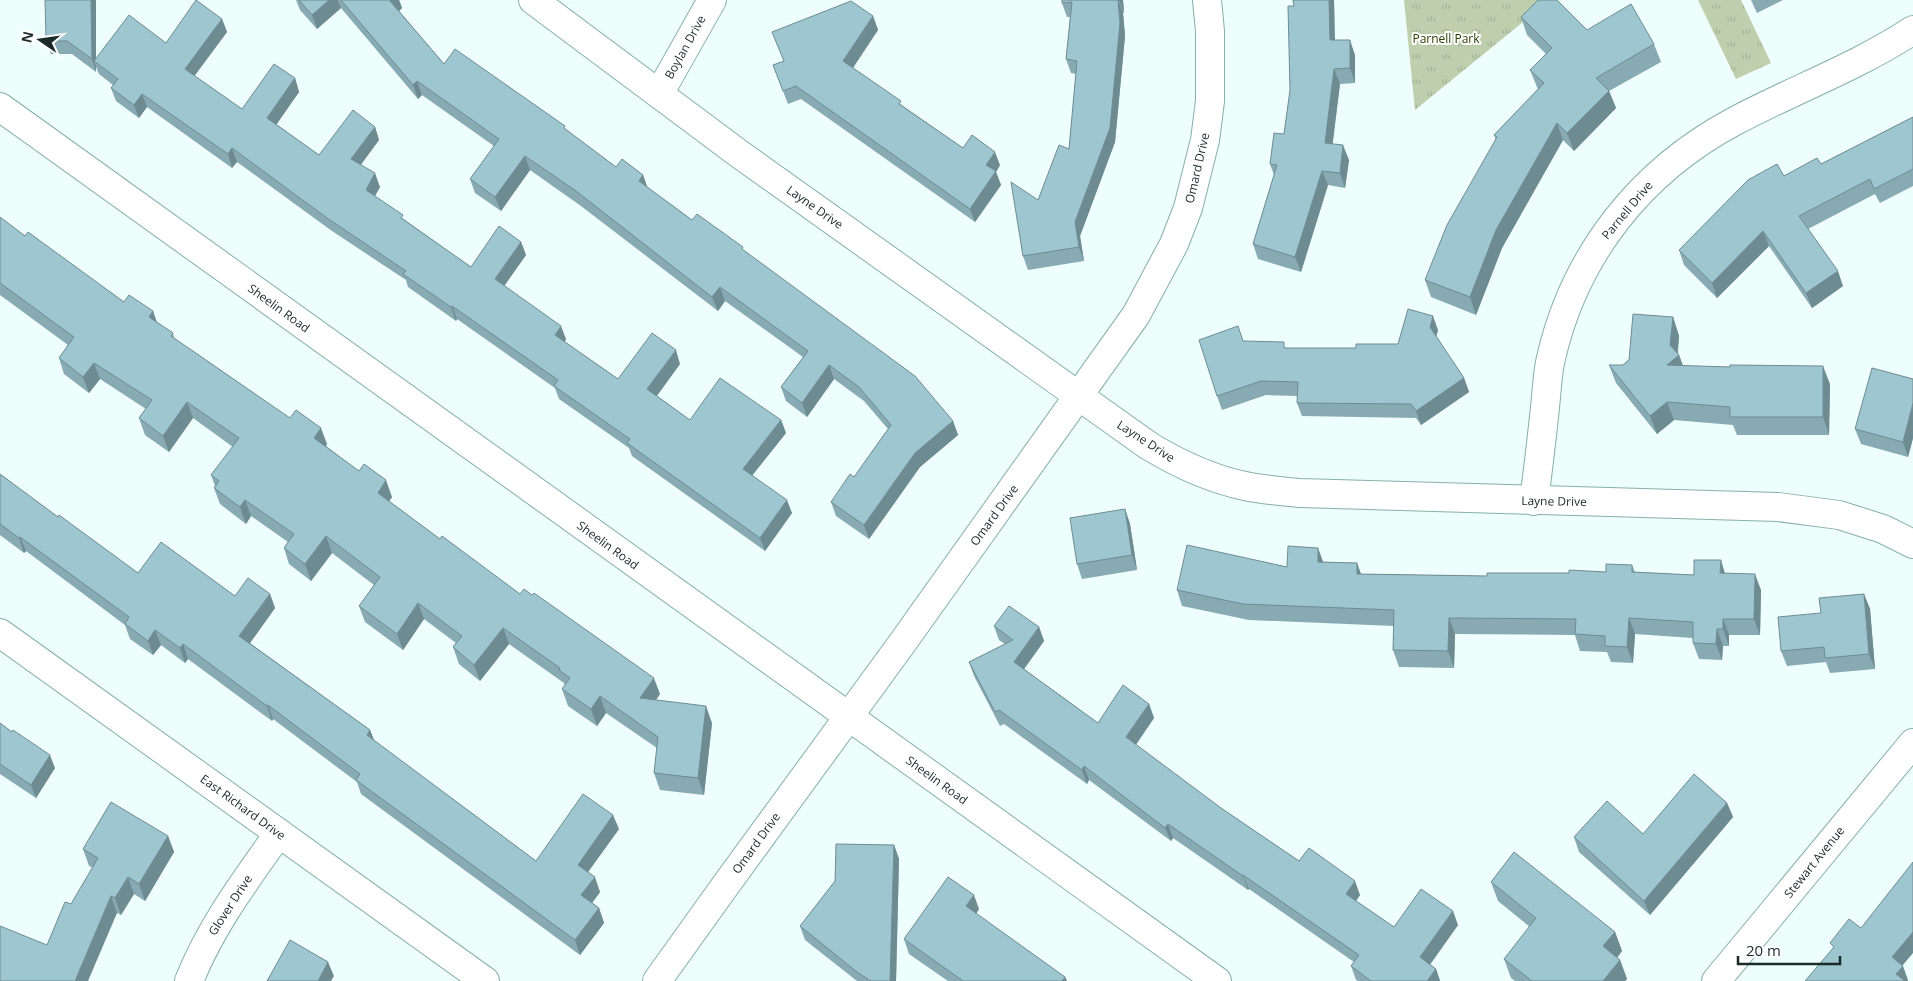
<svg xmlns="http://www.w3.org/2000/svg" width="1913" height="981" font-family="'Open Sans',sans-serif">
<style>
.grass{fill:url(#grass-tufts)}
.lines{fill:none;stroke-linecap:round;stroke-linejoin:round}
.minor-casing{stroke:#86b0aa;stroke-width:30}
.minor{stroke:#fff;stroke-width:28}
.wall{fill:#88aab3}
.shaded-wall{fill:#6f8b92}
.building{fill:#9ec6d0;stroke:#6f8b92}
.labels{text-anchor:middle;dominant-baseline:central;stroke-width:4;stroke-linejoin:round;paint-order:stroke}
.park-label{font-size:12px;fill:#283d00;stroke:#fff}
.street-label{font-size:12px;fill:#1a2a28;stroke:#fff}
</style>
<defs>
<pattern id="grass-tufts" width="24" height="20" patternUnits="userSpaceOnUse" patternTransform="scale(1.25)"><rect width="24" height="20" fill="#bfcfad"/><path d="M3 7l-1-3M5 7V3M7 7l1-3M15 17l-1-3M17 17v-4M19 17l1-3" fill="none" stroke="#a4b295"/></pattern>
</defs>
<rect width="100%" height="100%" fill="#edfefc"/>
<g class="grass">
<polygon points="1404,0 1550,0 1415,110"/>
<polygon points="1698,0 1741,0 1771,63 1736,79"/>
</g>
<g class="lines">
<defs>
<g id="minor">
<path d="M533,0L738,153L1149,446C1179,464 1211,479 1245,486C1263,490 1282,491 1300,493L1778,507L1839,515L1883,529L1913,544"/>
<polyline points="659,94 712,0"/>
<polyline points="0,107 1217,981"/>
<path d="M1534,501C1538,469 1542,438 1545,407C1547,391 1547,374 1551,358C1575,254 1641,171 1735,121C1793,90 1857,67 1913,30"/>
<polyline points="0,633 485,981"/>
<path d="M189,981C211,926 245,881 279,833"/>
<polyline points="657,981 725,886 903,642 1136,315 1174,244 1188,208 1205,140 1210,101 1210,31 1207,0"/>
<polyline points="1716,981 1913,743"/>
</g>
</defs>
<use href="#minor" class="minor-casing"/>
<use href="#minor" class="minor"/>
</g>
<g class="wall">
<polygon points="96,0 96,58 166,43 222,19 227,32 194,76 242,109 295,78 299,92 276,124 319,155 375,127 379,140 361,165 380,187 375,196 405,220 471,267 521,242 526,255 504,286 566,339 565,342 618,379 680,364 657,396 690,420 781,420 786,433 752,475 792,513 765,551 632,456 629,448 559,399 555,388 457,319 456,321 408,287 406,280 332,231 237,162 232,168 147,107 139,118 116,101 111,88 113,85 99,74 96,67 96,72 72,54 51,54 46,41"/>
<polygon points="296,0 399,0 402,8 399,11 444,64 567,131 616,167 643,175 647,187 692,220 744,251 953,421 958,435 920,467 869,539 836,516 831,502 854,477 888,429 864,401 834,379 807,417 786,401 781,387 803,357 725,301 718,311 581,206 530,170 501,211 475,193 470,179 494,146 422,95 418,99 341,8 317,29 300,10"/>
<polygon points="1062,0 1123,0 1124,13 1123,13 1125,36 1115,142 1080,236 1084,261 1028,270 1023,256 1038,200 1069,149 1076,74 1071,73 1066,59 1070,17 1067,17 1062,3"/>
<polygon points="1293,0 1334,0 1335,40 1355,55 1355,83 1340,84 1332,144 1349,160 1345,188 1328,185 1301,272 1258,259 1253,244 1274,175 1270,164 1284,134 1290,90 1294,6"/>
<polygon points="1751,0 1783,0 1757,13"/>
<polygon points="873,16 878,30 853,68 903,106 963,148 1000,165 996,172 1001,185 975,222 801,99 788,104 773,65 784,61 772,32"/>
<polygon points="1521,17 1587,30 1654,44 1661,62 1609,91 1616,108 1574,151 1563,140 1502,248 1476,315 1431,297 1425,280 1496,140 1494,135 1538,89 1537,87 1530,70 1546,54 1527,35"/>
<polygon points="1913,117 1913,186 1880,203 1875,194 1808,229 1843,286 1812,308 1769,246 1717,298 1684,265 1679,250 1784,176 1821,164"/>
<polygon points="0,217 25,236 124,302 153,311 157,322 173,333 174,338 327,444 326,446 392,497 389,501 440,539 520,594 660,694 656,700 712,723 704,795 660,790 654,773 657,748 606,713 597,726 568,706 562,689 565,686 564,683 509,644 480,681 459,664 453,647 456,643 424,619 403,650 365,622 359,606 374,585 332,553 311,581 289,564 284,548 288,542 251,516 246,524 220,504 214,488 215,486 211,475 233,447 193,418 169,452 145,435 139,418 146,409 100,379 89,393 64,374 59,358 68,345 0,295"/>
<polygon points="1673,317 1679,336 1678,354 1679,355 1683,366 1830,384 1829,435 1737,435 1733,425 1674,420 1657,434 1616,383 1609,365 1623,365"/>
<polygon points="1438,330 1436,337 1464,378 1469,392 1421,425 1416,418 1302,416 1297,403 1297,396 1266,395 1222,410 1217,396 1244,341 1286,348 1356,348 1398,344"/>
<polygon points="1913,379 1913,438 1908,457 1861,444 1855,429"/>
<polygon points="0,474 58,517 138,573 235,596 270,594 275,608 250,643 370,730 374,741 536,861 619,829 588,872 600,892 592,903 599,908 604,923 580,955 361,794 357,782 273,719 272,721 188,659 185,663 161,645 153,655 130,639 125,625 26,551 24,553 0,535"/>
<polygon points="1125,509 1130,524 1137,570 1082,579 1077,564"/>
<polygon points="1323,562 1357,563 1361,574 1487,576 1606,572 1632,565 1635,572 1694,575 1725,573 1761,590 1760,635 1729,635 1729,646 1723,646 1722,660 1699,659 1693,643 1693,638 1635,634 1633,663 1611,662 1607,652 1580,651 1575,635 1455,634 1454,668 1399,667 1393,650 1394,626 1249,620 1182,606 1177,590 1287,567"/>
<polygon points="1864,594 1870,609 1875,669 1830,673 1826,662 1787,666 1781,651 1821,613"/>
<polygon points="994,626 1039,627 1044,641 1024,669 1098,723 1149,704 1154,718 1136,745 1221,808 1299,861 1360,895 1356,901 1394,927 1458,925 1430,965 1436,969 1440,981 1358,981 1356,980 1351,966 1354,962 1249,889 1248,890 1173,838 1171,841 1089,780 1087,784 1004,724 1000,726 974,676 969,662 1005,644 999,640"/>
<polygon points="0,723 55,768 36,798 0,774"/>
<polygon points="1727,803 1733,817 1650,915 1579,852 1574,837 1643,834"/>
<polygon points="168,836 174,852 145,901 134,894 121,915 117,913 47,945 93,868 89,866 83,849"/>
<polygon points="894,845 899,859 896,981 857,981 805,940 800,926"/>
<polygon points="1491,882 1615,932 1622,951 1617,958 1620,960 1627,979 1625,981 1515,981 1511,978 1504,959 1530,927 1498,901"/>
<polygon points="979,909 976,914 1065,977 1067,981 948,981 909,954 904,939"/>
</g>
<g class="shaded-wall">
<polygon points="91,0 96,0 96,62 94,61 96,67 96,72 92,59"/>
<polygon points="329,0 338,0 341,8 317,29 312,15"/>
<polygon points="391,0 399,0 402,8 395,15 390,1"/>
<polygon points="1118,0 1123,13 1125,36 1115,142 1080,236 1084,261 1079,247 1075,222"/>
<polygon points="1119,0 1123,0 1124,13"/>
<polygon points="1329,0 1334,0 1335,55 1330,40"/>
<polygon points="873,16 878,30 848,75 843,61"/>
<polygon points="222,19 227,32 190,82 185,69"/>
<polygon points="1350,40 1355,55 1355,83 1350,68"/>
<polygon points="1334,69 1340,84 1331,158 1325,143"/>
<polygon points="295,78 299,92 272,131 267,118"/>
<polygon points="417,81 422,95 418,99 413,85"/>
<polygon points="1609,91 1616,108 1574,151 1567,133"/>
<polygon points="142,94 147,107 139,118 134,105"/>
<polygon points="1557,123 1563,140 1502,248 1476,315 1470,297 1496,230"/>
<polygon points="375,127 379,140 355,172 351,159"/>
<polygon points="1343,145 1349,160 1345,188 1340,173"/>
<polygon points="232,148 237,162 232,168 228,154"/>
<polygon points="995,152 1000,165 996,172 1001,185 975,222 970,209 986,165"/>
<polygon points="525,156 530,170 501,211 495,197"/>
<polygon points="1322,171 1328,185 1301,272 1295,257"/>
<polygon points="375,173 380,187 371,203 366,190"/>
<polygon points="643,175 648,189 639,181"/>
<polygon points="1763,231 1769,246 1717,298 1712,283"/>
<polygon points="521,242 526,255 500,292 495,279"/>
<polygon points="1838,271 1843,286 1812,308 1806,293"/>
<polygon points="720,287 725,301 718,311 712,297"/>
<polygon points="452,306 457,319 456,321 451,307"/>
<polygon points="153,311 158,327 149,317"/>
<polygon points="1433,316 1438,330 1435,341 1430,327"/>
<polygon points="1673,317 1679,336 1677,357 1679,355 1686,374 1667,365"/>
<polygon points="561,326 566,339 560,348 555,335"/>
<polygon points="676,350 680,364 652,402 647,389"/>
<polygon points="94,363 100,379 89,393 83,377"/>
<polygon points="829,365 834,379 807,417 802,403"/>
<polygon points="1823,366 1830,384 1829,435 1823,417"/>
<polygon points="1464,378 1469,392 1421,425 1416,411"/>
<polygon points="187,402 193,418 169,452 163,436"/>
<polygon points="1667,402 1674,420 1657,434 1650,416"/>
<polygon points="1913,403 1913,438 1908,457 1903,442"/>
<polygon points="781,420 786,433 747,482 743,469"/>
<polygon points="953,421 958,435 920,467 869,539 864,525 915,453"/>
<polygon points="321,428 327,444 320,454 314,438"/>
<polygon points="386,480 392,497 384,509 378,493"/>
<polygon points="245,500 251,516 246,524 240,507"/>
<polygon points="787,500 792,513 765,551 760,538"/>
<polygon points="1125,509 1130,524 1137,570 1132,555"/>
<polygon points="326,536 332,553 311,581 305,564"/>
<polygon points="20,537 26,551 24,553 19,538"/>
<polygon points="1318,548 1324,564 1318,562"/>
<polygon points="1721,560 1726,577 1720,573"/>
<polygon points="1357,563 1363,580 1357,574"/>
<polygon points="1755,574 1761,590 1760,635 1754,619"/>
<polygon points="270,594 275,608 245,650 239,636"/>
<polygon points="1864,594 1870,609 1875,669 1869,654"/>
<polygon points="418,603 424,619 403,650 397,634"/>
<polygon points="1449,618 1455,634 1454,668 1448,651"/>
<polygon points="1629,618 1635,634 1633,663 1627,647"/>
<polygon points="1723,619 1729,635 1729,646 1723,629"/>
<polygon points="1039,627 1044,641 1019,676 1014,662"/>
<polygon points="503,628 509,644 480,681 474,665"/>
<polygon points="1717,629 1723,646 1722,660 1716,644"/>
<polygon points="155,630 161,645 153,655 148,641"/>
<polygon points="183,644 188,659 185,663 180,648"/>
<polygon points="654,678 660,694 646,714 640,698"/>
<polygon points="600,696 606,713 597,726 591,709"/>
<polygon points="1149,704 1154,718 1131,751 1126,737"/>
<polygon points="268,705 273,719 272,721 267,706"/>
<polygon points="706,706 712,723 704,795 698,778"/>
<polygon points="370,730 376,745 367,735"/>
<polygon points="50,755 55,768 36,798 31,785"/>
<polygon points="1084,766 1089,780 1087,784 1082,770"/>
<polygon points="1727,803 1733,817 1650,915 1644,901"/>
<polygon points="613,815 619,829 583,879 578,865"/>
<polygon points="1168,824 1173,838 1171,841 1165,828"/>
<polygon points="168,836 174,852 145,901 139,884"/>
<polygon points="894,845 899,859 896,981 890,981"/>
<polygon points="1243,875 1249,889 1248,890 1243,876"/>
<polygon points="128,877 134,894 121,915 115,898"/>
<polygon points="595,877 600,892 587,910 581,895"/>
<polygon points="1355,881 1360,895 1351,908 1346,894"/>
<polygon points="974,895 979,909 971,921 966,906"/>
<polygon points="111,896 117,913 88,981 75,981"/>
<polygon points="599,908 604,923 580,955 575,940"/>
<polygon points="1453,911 1458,925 1425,971 1420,957"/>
<polygon points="1615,932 1622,951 1610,966 1603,946"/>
<polygon points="1913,932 1913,953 1897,972 1892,957"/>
<polygon points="1620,960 1627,979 1625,981 1603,981"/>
<polygon points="328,962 334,976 331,981 318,981"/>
<polygon points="1903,966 1908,980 1908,981 1899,981 1896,974"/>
<polygon points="1436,969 1440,981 1427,981"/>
<polygon points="1065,977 1067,981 1062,981"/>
</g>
<g class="building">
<polygon points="45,0 91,0 92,59 67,41 46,41"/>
<polygon points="196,0 222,19 185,69 242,109 274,64 295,78 267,118 319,155 353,110 375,127 351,159 375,173 366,190 403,215 401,218 471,267 499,226 521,242 495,279 561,326 555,335 618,379 652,333 676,350 647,389 690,420 720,378 781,420 743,469 787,500 760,538 627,443 630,439 554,386 558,380 452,306 451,307 403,274 406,271 327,218 232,148 228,154 142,94 134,105 111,88 118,79 94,61 129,15 166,43"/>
<polygon points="299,0 329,0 312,15"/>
<polygon points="341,0 391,0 390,1 444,64 455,49 565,126 564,128 616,167 622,159 643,175 639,181 692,220 697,214 743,247 742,249 915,376 953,421 915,453 864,525 831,502 850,474 854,477 891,425 859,387 829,365 802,403 781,387 808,351 720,287 712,297 576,191 525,156 495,197 470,179 499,139 417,81 413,85"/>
<polygon points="1062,0 1118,0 1120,23 1110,128 1075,222 1079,247 1023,256 1011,182 1038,200 1059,145 1069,149 1077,61 1066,59 1072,2 1062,3"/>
<polygon points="1293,0 1329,0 1330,40 1350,40 1350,68 1334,69 1325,143 1343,145 1340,173 1322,171 1295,257 1253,244 1277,165 1270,164 1274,133 1284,134 1290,90 1288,6 1294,6"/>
<polygon points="1538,0 1557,0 1587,30 1631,4 1654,44 1596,78 1609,91 1567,133 1557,123 1496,230 1470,297 1425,280 1447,225 1497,137 1494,135 1544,83 1530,70 1552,48 1521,17"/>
<polygon points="851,1 873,16 843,61 901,101 899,104 963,148 972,135 995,152 986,165 996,171 970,209 796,86 783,91 773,65 784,61 772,32"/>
<polygon points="1913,117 1913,169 1874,189 1870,179 1799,216 1838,271 1806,293 1763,231 1712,283 1679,250 1748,180 1777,164 1784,176 1817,158 1821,164"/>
<polygon points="0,217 25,236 28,232 124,302 129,295 153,311 149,317 173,333 171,336 290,418 296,410 321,428 314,438 359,471 364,464 386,480 378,493 440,539 442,536 520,594 524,589 532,595 534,593 654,678 640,698 706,706 698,778 654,773 658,737 600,696 591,709 562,689 570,678 559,670 560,668 503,628 474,665 453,647 462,636 418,603 397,634 359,606 380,577 326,536 305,564 284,548 294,534 245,500 240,507 214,488 219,481 211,475 239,438 187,402 163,436 139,418 152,400 94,363 83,377 59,358 74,337 0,283"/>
<polygon points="1408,309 1433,316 1430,327 1464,378 1416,411 1411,404 1297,403 1298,382 1261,381 1217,396 1199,340 1238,326 1243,341 1284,342 1284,348 1356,348 1356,344 1398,344"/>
<polygon points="1633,314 1673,317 1670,345 1679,355 1667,365 1730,367 1730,365 1823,366 1823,417 1730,417 1730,407 1667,402 1650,416 1609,365 1623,365 1629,360"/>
<polygon points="1872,368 1913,379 1913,403 1903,442 1855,429"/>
<polygon points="0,474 58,517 59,515 138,573 161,542 235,596 248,578 270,594 239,636 370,730 367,735 536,861 583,794 613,815 578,865 595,877 581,895 599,908 575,940 356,780 360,774 268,705 267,706 183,644 180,648 155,630 148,641 125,624 129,617 20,537 19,538 0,524"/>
<polygon points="1125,509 1132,555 1077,564 1070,518"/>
<polygon points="1187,545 1287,567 1288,546 1318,548 1318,562 1357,563 1357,574 1487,576 1487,573 1569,573 1569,570 1606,572 1606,564 1632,565 1632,572 1694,575 1694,560 1721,560 1720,573 1755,574 1754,619 1723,619 1723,629 1717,629 1716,644 1693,643 1693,622 1629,618 1627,647 1605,646 1605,636 1575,634 1576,619 1449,618 1448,651 1393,650 1394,610 1243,604 1177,590"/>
<polygon points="1864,594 1869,654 1825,658 1824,647 1781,651 1778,617 1821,613 1819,598"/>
<polygon points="1009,606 1039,627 1014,662 1098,723 1123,685 1149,704 1126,737 1221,808 1299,861 1309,848 1355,881 1346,894 1394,927 1421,889 1453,911 1420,957 1436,969 1427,981 1371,981 1351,966 1359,955 1243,875 1243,876 1168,824 1165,828 1084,766 1082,770 999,710 995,712 969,662 1013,640 994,626"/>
<polygon points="0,723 12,732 13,730 50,755 31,785 0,764"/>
<polygon points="1694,774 1727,803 1644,901 1574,837 1607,801 1643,834"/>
<polygon points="111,802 168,836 139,884 128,877 115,898 111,896 75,981 0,981 0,926 47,945 65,902 71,904 98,858 83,849"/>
<polygon points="836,844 894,845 890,981 871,981 857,972 800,926 835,881"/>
<polygon points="1514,852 1615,932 1603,946 1620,960 1603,981 1532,981 1504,959 1536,918 1491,882"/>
<polygon points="1913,862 1913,932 1892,957 1903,966 1896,974 1905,981 1805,981 1834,947 1830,943 1849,919 1861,928"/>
<polygon points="948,877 974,895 966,906 1065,977 1062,981 963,981 904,939"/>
<polygon points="290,940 328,962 318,981 267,981"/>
</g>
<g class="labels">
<g class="park-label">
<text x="1446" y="38">Parnell Park</text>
</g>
<g class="street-label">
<text transform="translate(685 47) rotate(-61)">Boylan Drive</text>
<text transform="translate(1197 168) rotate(-77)">Omard Drive</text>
<text transform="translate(815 207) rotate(35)">Layne Drive</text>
<text transform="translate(1627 210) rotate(-50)">Parnell Drive</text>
<text transform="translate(279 308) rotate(36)">Sheelin Road</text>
<text transform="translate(1146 441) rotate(33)">Layne Drive</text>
<text transform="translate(1554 501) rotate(1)">Layne Drive</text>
<text transform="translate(994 515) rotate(-54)">Omard Drive</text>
<text transform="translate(608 545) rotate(36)">Sheelin Road</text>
<text transform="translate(937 780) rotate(36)">Sheelin Road</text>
<text transform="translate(243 807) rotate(36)">East Richard Drive</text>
<text transform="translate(756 843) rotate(-54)">Omard Drive</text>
<text transform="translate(1814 862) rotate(-51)">Stewart Avenue</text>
<text transform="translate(230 905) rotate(-57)">Glover Drive</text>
</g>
</g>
<g transform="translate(40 40) rotate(283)" stroke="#ffffff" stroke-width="4" paint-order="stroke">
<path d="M0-4L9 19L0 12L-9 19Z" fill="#1a2a28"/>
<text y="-8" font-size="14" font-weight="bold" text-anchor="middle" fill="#1a2a28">N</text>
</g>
<path d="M1738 956v8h102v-8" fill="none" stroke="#1a2a28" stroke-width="2.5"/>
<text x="1746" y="956" font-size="15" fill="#1a2a28" stroke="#ffffff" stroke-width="4" paint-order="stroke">20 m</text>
</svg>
